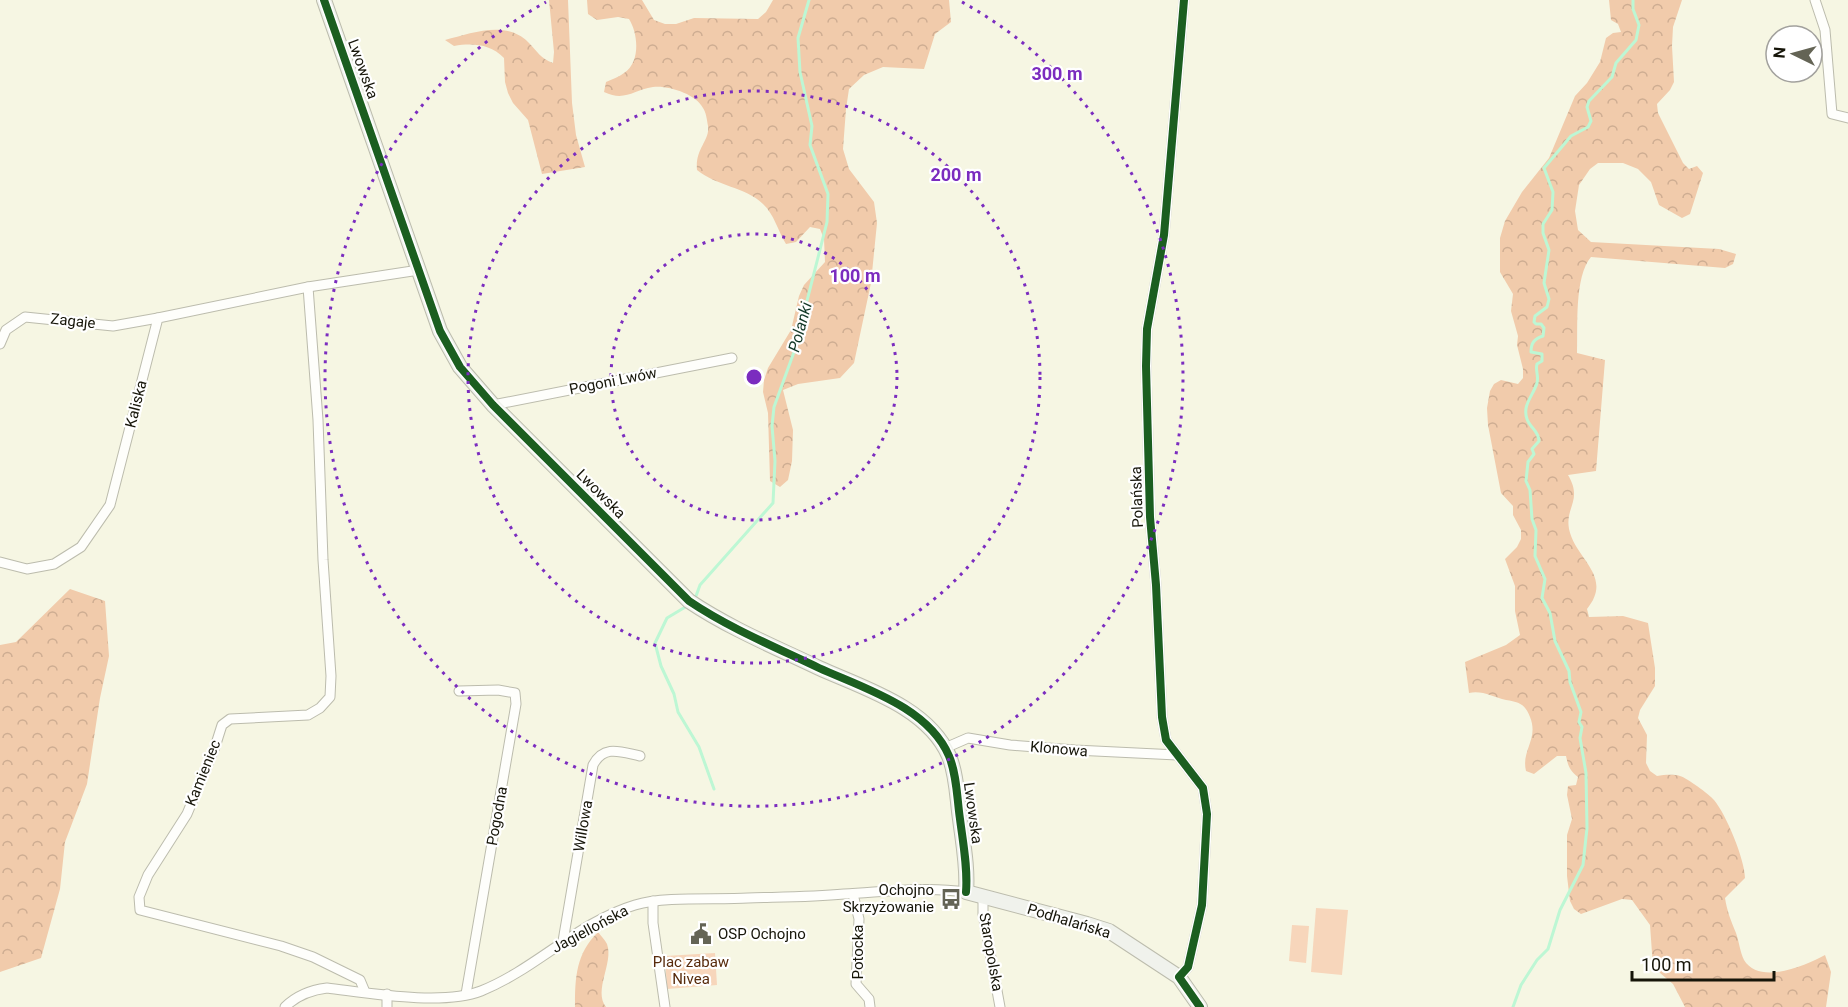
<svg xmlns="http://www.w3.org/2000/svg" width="1848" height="1007" font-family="Roboto,sans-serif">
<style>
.green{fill:#f7d6bb}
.forest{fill:url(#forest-crowns)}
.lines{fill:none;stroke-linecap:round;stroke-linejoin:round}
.stream{stroke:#bdf7d4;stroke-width:3}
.street-casing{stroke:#bcbcad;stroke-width:11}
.secondary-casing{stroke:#bcbcad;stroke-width:16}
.street{stroke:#fefefb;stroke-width:9}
.secondary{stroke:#f0f2ec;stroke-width:14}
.cycleway-casing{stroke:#fff;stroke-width:11}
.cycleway{stroke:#1b5e20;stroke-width:8}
.ring{fill:none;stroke:#7b2cbf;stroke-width:3;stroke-dasharray:3 6}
.labels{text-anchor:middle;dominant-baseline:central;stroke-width:4.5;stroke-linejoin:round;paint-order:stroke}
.street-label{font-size:15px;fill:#161509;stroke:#fff}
.poi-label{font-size:15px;fill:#161509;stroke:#fff;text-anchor:end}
.park-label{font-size:15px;fill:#582b0c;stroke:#fff}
.water-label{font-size:16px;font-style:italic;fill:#133827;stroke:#fff}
.centre{fill:#7b2cbf;stroke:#fff;stroke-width:3}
.ring-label{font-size:18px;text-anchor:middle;font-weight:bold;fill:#7b2cbf;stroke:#fff;stroke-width:4.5;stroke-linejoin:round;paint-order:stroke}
</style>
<defs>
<pattern id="forest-crowns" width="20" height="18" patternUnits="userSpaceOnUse" patternTransform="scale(1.5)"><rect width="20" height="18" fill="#f1cbab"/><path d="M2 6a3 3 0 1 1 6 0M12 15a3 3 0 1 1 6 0" fill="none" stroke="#cead92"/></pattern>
</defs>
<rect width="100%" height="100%" fill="#f6f6e3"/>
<g class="green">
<polygon points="1316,908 1348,910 1342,975 1311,972"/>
<polygon points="1292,925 1309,926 1306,963 1289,961"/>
<polygon points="715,953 717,985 667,989 665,956"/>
</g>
<g class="forest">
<path d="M549,0H568L572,103L576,135L585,167L542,174L528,120L513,103L508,93L505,82L504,58C490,44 473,43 454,46L445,40C472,33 506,20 528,42C537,51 541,59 553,63L554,52Z"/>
<path d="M587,0H642L654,20L665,24H676L694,18L758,19L766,12L773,0H949L951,22L935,34L924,69L883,67L864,75L849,89L846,109L843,149L849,169L874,202L877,223L871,283L854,363L840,378L798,384L783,390L793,430L792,461L788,480L780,487L770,481L768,413L763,392L764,380L768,368L791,330L799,296L804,285L825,262L824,239L820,229L810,227L796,242L786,244C778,231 774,214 763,204C746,187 716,186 697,170C695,148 710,141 708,126C707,120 706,112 703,108C696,94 668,85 653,87C633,90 625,102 604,92L606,82C612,79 619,77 624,73C641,62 638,33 629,19L618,17L597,20L588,14Z"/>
<path d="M1609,0H1682L1673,27L1672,46L1674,82L1670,90L1657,104L1658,113L1683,163L1689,169L1697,166L1703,173L1690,214L1682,218L1659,205L1651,182L1638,169L1623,163H1598L1590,169L1579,185L1575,211L1578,230L1591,242L1719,249L1736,254L1733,264L1725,268L1591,257C1574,277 1578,327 1577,353L1605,360L1596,471L1568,475C1583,500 1565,507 1569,529C1575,559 1614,576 1587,609L1589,617L1623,616L1648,623L1655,668V686L1640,710L1638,718L1647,735L1646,763L1650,771L1657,776C1664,775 1673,774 1680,776C1687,778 1709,794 1714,800C1726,814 1745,860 1745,878L1725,898C1727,911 1731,921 1736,933C1739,941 1740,952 1744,960C1760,986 1806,965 1825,955L1831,972L1826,1007H1685L1673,984L1653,967L1650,925L1632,900L1622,899L1581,914L1574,909L1570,901L1567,876V835L1572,819L1567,795L1568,786L1576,785L1578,777C1570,771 1568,766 1566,756H1557L1534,774L1526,771C1521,750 1539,739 1530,717C1525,704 1519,702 1506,700C1493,697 1482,690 1469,693L1465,662L1506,645L1520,635L1515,611V586L1505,559L1517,547L1521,539V530L1513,515V506L1501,493L1488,425L1487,408L1490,391L1494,384L1501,380L1518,384L1523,378V369L1517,345L1518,336L1511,311L1513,294L1500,272V238L1505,221L1522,192L1549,158L1575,96L1587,83L1600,62L1606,38L1613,33L1621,32L1618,24L1611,20Z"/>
<polygon points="70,589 105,601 109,656 100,698 87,784 65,842 60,889 41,958 0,972 0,645 16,642"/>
<path d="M598,932C601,936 605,940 607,944C614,963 593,990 606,1007H575C575,977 576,954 598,932Z"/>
</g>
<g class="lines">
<g class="stream">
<polyline points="696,596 700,585 773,503 775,461 772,426 774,407 794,352 827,222 828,194 810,145 812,126 800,72 798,38 809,0"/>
<polyline points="687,606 667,618 655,643 661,666 674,694 678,712 699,747 714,789"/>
<path d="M1513,1007L1521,985L1537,960L1548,949L1560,910L1583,865L1587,828L1586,773L1580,738L1582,727L1579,722L1581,712L1570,682L1569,671L1555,641L1550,613L1542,598L1545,579L1535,556L1536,530L1532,519L1530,490L1526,481L1528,462L1534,454L1532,449L1539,441C1539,431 1530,428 1527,419C1522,405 1533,396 1537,383C1539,375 1535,371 1537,364L1542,361V354L1531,352C1531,343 1534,339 1543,336L1544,328L1541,324H1536L1534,322L1535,316L1547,307L1549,299L1544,283L1549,250L1543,233V224L1552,210L1553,192L1544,168L1571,136L1588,127L1591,121L1587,107L1589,101L1612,77L1616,63L1636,40L1639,25L1633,9V0"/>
</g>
<defs>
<g id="street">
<polyline points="1815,0 1825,30 1832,114 1848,118"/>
<polyline points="308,287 318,420 323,560 331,676 330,697 320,708 308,715 230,719 222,725 215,747 187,814 148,875 139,897 140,910 281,946 313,957 360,980 365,992"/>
<polyline points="0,344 6,330 25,317 113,326 158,318"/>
<polyline points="493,405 732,358"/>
<polyline points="0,562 27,569 54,564 81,547 110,505 158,318 308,287 419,270"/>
<polyline points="459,691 498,690 515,693 516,704 466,994"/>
<polyline points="945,748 968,738 1010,745 1075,750 1177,755"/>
<polyline points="853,894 859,919 856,984 869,999 870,1007"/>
<polyline points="983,897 983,914 1000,1007"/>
<polyline points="653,901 653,923 665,1007"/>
<path d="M563,941L593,765C604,744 621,752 640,756"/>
<polyline points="1179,977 1188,967 1202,905 1207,814 1203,788 1166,740 1162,717 1156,585 1150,517 1146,366 1147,329 1164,235 1184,0"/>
<path d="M285,1007C297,995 311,990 327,988C369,993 442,1006 481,991C536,969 578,922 635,905C665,896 716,900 748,898C780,897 812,897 844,894C884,892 925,886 966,892"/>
<polyline points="387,1007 387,994"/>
</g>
<path id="secondary" d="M324,0L440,331L460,367L493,405L689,601C729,628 775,647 819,668C863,688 928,707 949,756C957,775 957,799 960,819C963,843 968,868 966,892L1087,924L1109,931L1179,977L1200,1007"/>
</defs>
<use href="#street" class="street-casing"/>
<use href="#secondary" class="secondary-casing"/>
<use href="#street" class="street"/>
<use href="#secondary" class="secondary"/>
<defs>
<g id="cycleway">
<path d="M324,0L440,331L460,367L493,405L689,601C729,628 775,647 819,668C863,688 928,707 949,756C957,775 957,799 960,819C963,843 968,868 966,892"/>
<polyline points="1184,0 1164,235 1147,329 1146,366 1150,517 1156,585 1162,717 1166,740 1203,788 1207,814 1202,905 1188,967 1179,977 1200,1007"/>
</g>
</defs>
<use href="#cycleway" class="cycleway-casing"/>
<use href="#cycleway" class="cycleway"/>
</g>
<g class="ring">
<circle cx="754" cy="377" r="143"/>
<circle cx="754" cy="377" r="286"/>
<path d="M962 2A429 429 0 1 1 546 2"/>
</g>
<defs>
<symbol id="bus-bare" viewBox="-9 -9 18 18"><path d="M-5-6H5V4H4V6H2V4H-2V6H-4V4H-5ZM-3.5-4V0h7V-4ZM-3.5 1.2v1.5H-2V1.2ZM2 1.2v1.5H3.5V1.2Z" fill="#646455" stroke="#fff" stroke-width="2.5" paint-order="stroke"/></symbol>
<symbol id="civic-bare" viewBox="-9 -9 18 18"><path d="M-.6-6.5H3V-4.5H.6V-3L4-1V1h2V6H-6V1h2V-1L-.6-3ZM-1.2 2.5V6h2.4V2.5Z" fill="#646455" stroke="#fff" stroke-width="2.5" paint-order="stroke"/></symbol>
</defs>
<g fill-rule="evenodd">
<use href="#bus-bare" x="936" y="884" width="30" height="30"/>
<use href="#civic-bare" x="686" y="919" width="30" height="30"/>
</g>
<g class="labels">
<g class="street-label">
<text transform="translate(363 69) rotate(70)">Lwowska</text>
<text transform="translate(73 321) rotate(6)">Zagaje</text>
<text transform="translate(613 381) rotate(-11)">Pogoni Lwów</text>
<text transform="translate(136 404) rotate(-76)">Kaliska</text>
<text transform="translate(601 494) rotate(45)">Lwowska</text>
<text transform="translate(1137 497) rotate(-92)">Polańska</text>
<text transform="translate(1059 749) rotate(5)">Klonowa</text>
<text transform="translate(203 773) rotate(-68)">Kamieniec</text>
<text transform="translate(973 813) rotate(82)">Lwowska</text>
<text transform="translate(497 816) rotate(-80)">Pogodna</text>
<text transform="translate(583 826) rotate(-80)">Willowa</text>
<text transform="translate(1069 921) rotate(17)">Podhalańska</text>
<text transform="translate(590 929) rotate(-28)">Jagiellońska</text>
<text transform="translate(858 952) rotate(-90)">Potocka</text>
<text transform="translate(991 952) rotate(80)">Staropolska</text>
</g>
<g class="poi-label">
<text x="934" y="890">Ochojno<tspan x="934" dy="17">Skrzyżowanie</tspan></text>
<text x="718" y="934" text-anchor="start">OSP Ochojno</text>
</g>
<g class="park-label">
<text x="691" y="962">Plac zabaw<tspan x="691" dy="17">Nivea</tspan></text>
</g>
<g class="water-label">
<text transform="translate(800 327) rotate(-75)">Polanki</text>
</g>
</g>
<circle cx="754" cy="377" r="9" class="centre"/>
<g class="ring-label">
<text x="1057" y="80">300 m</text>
<text x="956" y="181">200 m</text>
<text x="855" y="282">100 m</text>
</g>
<g transform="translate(1794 54) rotate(275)"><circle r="28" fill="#ffffff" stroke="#a2a19d" stroke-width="1.5"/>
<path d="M0-4.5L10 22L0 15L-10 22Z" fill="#646455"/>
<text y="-9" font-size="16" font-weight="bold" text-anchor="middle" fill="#161509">N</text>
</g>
<path d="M1632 971v9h142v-9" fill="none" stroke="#161509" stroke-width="3"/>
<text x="1641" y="971" font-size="18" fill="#161509" stroke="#ffffff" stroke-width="4.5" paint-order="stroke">100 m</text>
</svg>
